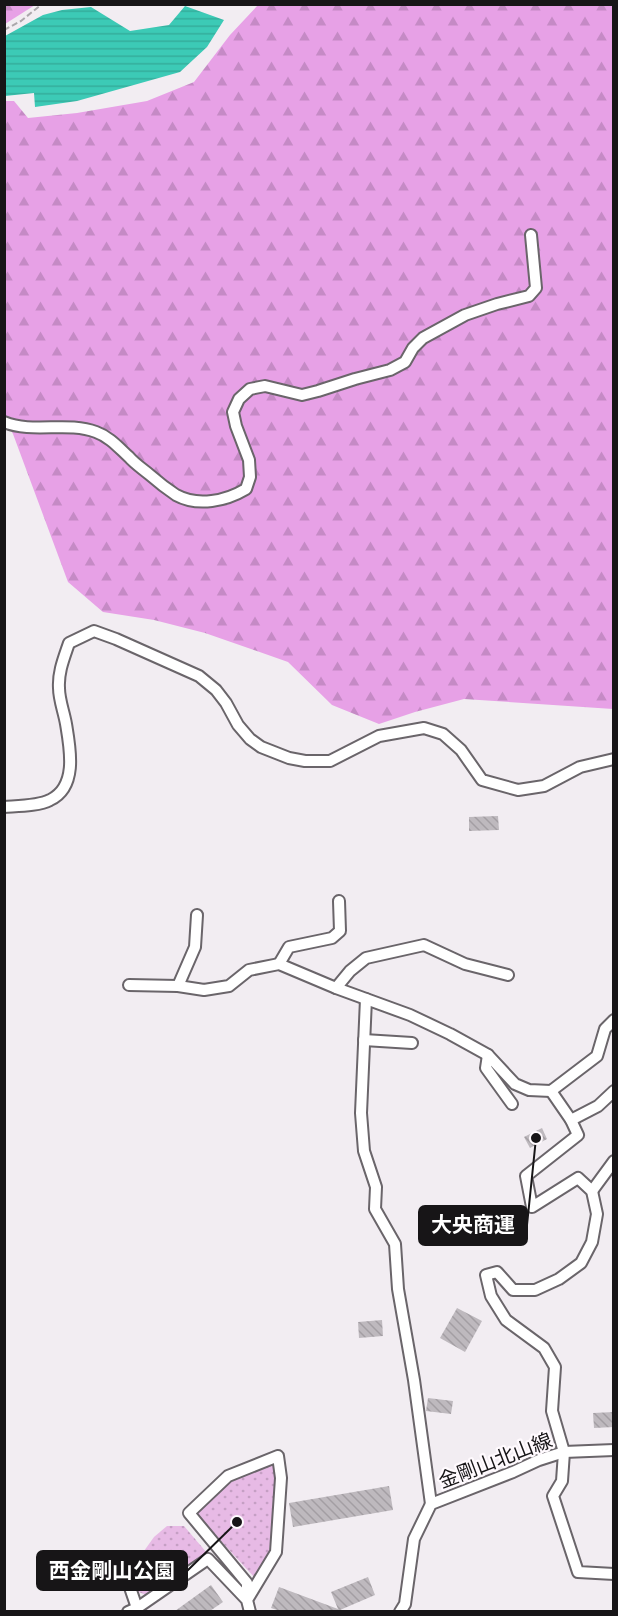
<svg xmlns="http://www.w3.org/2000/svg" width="618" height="1616" font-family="'Noto Sans','Noto Sans JP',sans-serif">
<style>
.grass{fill:url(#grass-dots)}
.forest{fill:url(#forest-firs)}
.water{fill:url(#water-rules)}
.building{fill:url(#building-back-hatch)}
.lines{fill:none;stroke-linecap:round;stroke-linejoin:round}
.minor-casing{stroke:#6a656a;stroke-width:14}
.path{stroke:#aba7ab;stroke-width:2;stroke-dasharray:6 3;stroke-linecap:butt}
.minor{stroke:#fff;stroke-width:10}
.labels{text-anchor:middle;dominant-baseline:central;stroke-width:4.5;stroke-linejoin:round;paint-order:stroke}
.street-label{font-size:20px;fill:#171517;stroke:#fffafe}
.leader{fill:none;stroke:#171517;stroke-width:2}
.callout-dot{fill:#171517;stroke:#fffafe;stroke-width:2}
.callout{fill:#171517;stroke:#171517;stroke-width:2}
.callout-label{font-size:21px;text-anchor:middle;font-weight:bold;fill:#fff}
</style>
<defs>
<pattern id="grass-dots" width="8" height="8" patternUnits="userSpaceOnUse" patternTransform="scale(1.5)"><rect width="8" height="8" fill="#e7bae5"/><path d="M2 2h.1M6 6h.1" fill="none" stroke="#c59fc4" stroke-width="1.8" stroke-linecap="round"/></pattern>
<pattern id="forest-firs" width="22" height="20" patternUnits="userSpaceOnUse" patternTransform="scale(1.5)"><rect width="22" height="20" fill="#e7a1e6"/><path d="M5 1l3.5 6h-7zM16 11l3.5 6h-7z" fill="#c58ac5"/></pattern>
<pattern id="water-rules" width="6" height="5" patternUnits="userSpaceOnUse" patternTransform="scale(1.5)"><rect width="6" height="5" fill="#3ccab6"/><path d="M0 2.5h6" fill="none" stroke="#34ad9c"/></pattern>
<pattern id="building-back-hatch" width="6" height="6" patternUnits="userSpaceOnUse" patternTransform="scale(1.5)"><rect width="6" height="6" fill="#beb9be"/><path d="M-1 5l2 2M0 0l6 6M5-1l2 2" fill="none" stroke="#a39ea3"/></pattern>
</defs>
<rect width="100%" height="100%" fill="#f2edf2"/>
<g class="grass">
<polygon points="274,1462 277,1478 269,1553 255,1578 195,1513 229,1483"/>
<polygon points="167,1526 184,1526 207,1553 148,1596 139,1592 131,1569 154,1537"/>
</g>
<g class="forest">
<polygon points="5,4 35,4 35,5 5,24"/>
<polygon points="258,5 613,5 613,709 464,699 415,712 379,724 332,705 288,662 205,633 154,620 103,612 68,582 13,434 5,419 4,101 14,101 28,118 77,113 147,101 194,82 230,35"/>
</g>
<polygon class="water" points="185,6 224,20 207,47 180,72 77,101 35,107 34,93 5,96 5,36 43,15 62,10 91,7 130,31 169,25"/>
<g class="building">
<polygon points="498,816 499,830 469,831 469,817"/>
<polygon points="542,1128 547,1139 530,1148 524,1137"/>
<polygon points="457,1308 482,1321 465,1352 440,1338"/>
<polygon points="382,1320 383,1336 359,1338 358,1322"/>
<polygon points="428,1398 453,1401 451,1414 426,1411"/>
<polygon points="614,1412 614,1427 594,1428 593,1413"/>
<polygon points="389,1486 393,1510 293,1527 289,1503"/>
<polygon points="368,1577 375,1595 340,1610 341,1611 280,1611 271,1608 279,1587 338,1609 331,1592"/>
<polygon points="211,1585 223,1602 210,1611 175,1611"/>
</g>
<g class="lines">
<defs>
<g id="minor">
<path d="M4,422C33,434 67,421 96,432C110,437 119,448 129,457C135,464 143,469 150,475C158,482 167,489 176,495C198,507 226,501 246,489L250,477L249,460L236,426L233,412L239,399L250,389L265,386L302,395L318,391L355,379L390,370L405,362L413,348L423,338L465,315L497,304L529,296L536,288L531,235"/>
<path d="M4,807C17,806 39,806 50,800C78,787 70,748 66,724C64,712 59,700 59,688C58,672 64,658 69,643L94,631L116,639L199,676L216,690L226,703L238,725L250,739L261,747L289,758L305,761H330L379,736L424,728L443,734L461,750L482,780L518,790L544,786L580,767L614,759"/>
<polyline points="279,964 289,947 332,938 340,931 339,901"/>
<polyline points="129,985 178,986 204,990 229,986 249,970 279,964 336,988 410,1015 450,1034 488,1055 515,1084 529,1090 551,1091 597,1056 605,1029 614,1020"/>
<polyline points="178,986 195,947 197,915"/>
<polyline points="336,988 350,971 366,958 424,945 465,964 508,975"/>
<polyline points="366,999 361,1113 364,1151 376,1187 375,1209 395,1244 398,1289 414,1380 431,1504"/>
<polyline points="364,1040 412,1043"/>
<polyline points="488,1055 486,1068 512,1104"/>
<polyline points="551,1091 571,1120 578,1135 526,1176 532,1207 578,1178 592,1191 597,1214 592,1242 581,1263 559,1279 535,1290 513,1290 497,1272 486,1275 491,1296 506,1320 544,1348 555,1367 552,1411 564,1452 562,1481 553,1496 578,1572 614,1574"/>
<polyline points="571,1120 598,1106 614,1091"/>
<polyline points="592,1191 614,1161"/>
<polyline points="124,1570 137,1608"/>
<polyline points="128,1612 137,1608 208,1559 247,1600 276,1552 281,1478 278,1456 228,1476 189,1513 247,1583 247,1600 250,1612"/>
<polyline points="400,1612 405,1604 414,1539 431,1504 513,1472 539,1460 564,1452 614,1450"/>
</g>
</defs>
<use href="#minor" class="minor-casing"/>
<polyline class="path" points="4,30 21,21 42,4"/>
<use href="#minor" class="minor"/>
</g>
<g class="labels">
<g class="street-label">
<text transform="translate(495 1460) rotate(-21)">金剛山北山線</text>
</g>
</g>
<path class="leader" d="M536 1138L527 1225M237 1522L187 1571"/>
<g class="callout-dot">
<circle cx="536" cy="1138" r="6"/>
<circle cx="237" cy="1522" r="6"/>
</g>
<g class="callout">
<rect x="419" y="1206" width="108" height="39" rx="6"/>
<rect x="37" y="1551" width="150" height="39" rx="6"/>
</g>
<g class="callout-label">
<text x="473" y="1232">大央商運</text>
<text x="112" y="1578">西金剛山公園</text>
</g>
<rect width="618" height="1616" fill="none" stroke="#171517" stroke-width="12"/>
</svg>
